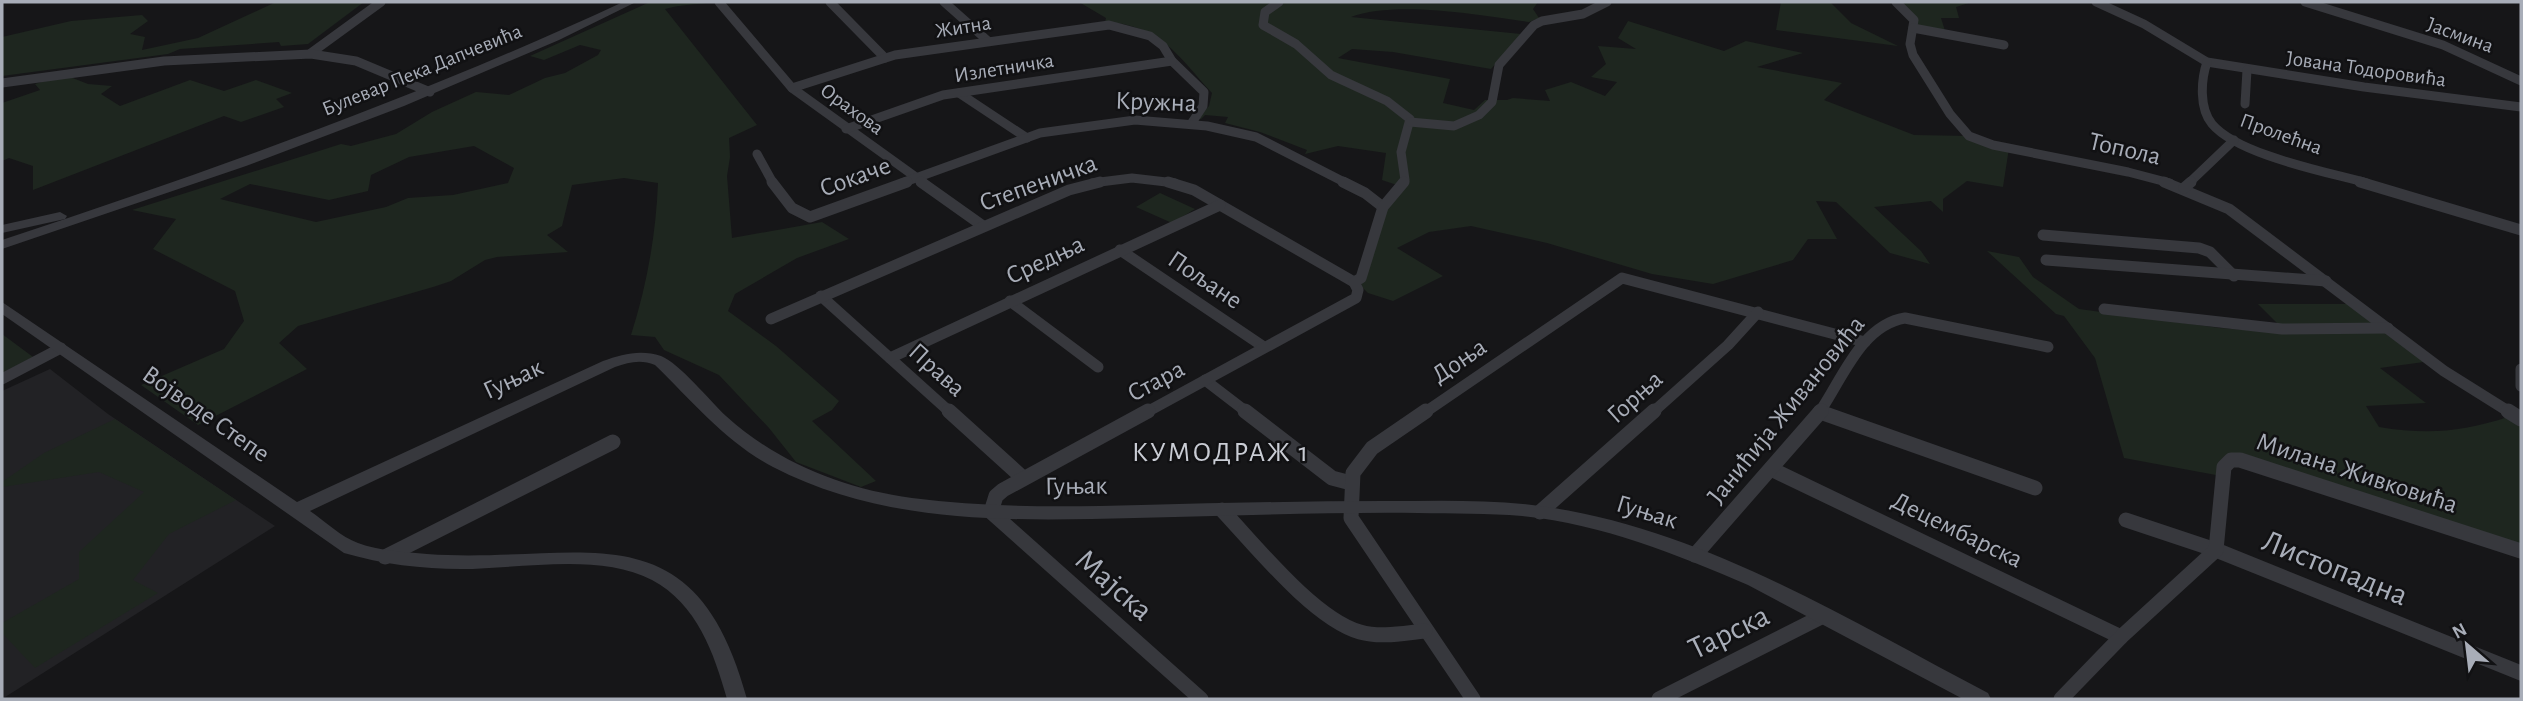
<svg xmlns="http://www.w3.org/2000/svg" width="2523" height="701" font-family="'Alegreya Sans',sans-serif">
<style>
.built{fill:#222225}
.green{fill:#1e261f;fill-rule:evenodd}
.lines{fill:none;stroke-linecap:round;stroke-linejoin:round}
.minor-far2{stroke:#37383d;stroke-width:9}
.minor-far1{stroke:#37383d;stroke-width:11}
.minor{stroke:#37383d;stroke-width:15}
.tertiary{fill:#37383d;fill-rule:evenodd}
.labels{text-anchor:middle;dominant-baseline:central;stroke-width:5;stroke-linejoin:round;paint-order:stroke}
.far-street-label{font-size:21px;fill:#a8adb8;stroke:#111113}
.street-label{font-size:26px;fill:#a8adb8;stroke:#111113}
.neighbourhood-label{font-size:28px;letter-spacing:2px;fill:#c9ccd4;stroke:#111113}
.near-street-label{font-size:32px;fill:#a8adb8;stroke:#111113}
</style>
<rect width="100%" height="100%" fill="#161618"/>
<polygon class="built" points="50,369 108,414 275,526 2,699 2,391"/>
<g class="green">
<polygon points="276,2 364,2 308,44 281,46 279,42 180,49 168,54 2,76 2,37 71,21 142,15 148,21 130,34 145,37 142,50 198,38"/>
<path d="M650,2H713C697,5 681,4 665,9L757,125L729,138L730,157L727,176L732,238L822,222L849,239L797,258L735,294L728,311L776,346L839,401L832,410L812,421L876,481L861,487L796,462L769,428L719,375L664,350L655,337L631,335C647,285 656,234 658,183L624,178L572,185L562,226L547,235L568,252L497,257L485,260L451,281L433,287L298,326L279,343L307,369L198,425L141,385L224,349L244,321L235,291L153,249L176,219L132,210L341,144L351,146L396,134L432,112L476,92L509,95L545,78L565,73L598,55L601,50L580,45L544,60L530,56ZM474,146L514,168L508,183L453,195L408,198L386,207L316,222L220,199L250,184L329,200L368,191L371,175L409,157Z"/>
<path d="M1079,2H1538L1533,9L1539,18L1529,22C1482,15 1394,0 1351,17L1521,34L1491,69L1393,52L1352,49L1338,58L1450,79L1443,103L1474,110L1485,100H1507L1513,98L1550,101L1545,90L1571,82L1605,96L1617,82L1591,77L1606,64L1598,46L1636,49L1618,38L1628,21L1724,51L1746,41L1803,53L1757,67L1842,83L1824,100L1914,135L1969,136L2009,148L2003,187L1967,181L1943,199V212L1931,201L1874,207L1921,251L1930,264L1890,253L1836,202L1816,201L1837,239H1808L1793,260L1713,284L1652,274L1547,243L1471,226L1429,232L1397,248L1443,276L1393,301L1368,293L1361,286L1379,217L1400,186L1382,180L1386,153L1338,146L1305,154L1307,150L1260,132L1225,123L1228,117L1205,115L1201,119H1197L1209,106L1212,93C1177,55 1161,25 1105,22L1106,18Z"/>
<polygon points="1781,2 1830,2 1851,23 1898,46 1776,30"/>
<polygon points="1896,2 1972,2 1956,7 1959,18 1941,18 1946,34 1913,28 1914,23"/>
<polygon points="65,75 88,84 112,86 101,94 120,106 190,80 224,91 256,80 292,93 276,99 284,107 241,122 224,116 33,190 33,166 9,158 2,161 2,103 40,90 35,84"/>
<polygon points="1160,193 1195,209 1172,223 1136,207"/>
<path d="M1987,251L2019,257L2033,277L2079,309L2220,328L2287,333L2258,304H2356L2431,361L2380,368L2426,403L2366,406L2379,427C2428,435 2461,432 2508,417L2521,424V546L2228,462L2216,475L2124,458L2095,358L2064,316L2056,314Z"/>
<polygon points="2,334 33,357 2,373"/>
<polygon points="115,419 236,500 169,534 133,580 158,593 35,668 2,633 2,623 79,579 79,552 144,492 99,472 2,487 2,482 44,453"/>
</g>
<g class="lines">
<g class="minor-far2">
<polyline points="719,2 792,88 924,183"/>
<polyline points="830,2 885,58"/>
<polyline points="944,2 988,41"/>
<polyline points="1279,2 1265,12 1263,25 1296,44 1331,75 1387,101 1410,119 1401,152 1405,180 1402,183"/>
<polyline points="1896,2 1914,20 1910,44 1913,55 1950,114 1969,136 1993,145 2128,172 2170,183"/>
<polyline points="2096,2 2144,24 2207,62 2364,87 2521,107"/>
<polyline points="2305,2 2443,45 2521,81"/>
<polyline points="1913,28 2004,45"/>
<polyline points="311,53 381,2"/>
<path d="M2207,62C2201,80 2199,108 2212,124C2238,155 2327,172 2367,183"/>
<polyline points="2,83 164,61 311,54 356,61 430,92"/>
<polyline points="792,88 895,55 1109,25 1150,36 1163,46 1172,61 1204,92 1203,106 1191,124"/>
<polyline points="959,93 1027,138"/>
<polyline points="2245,104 2247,70"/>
<polyline points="1410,122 1454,126 1479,115 1492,102 1499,65 1534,25 1542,21 1583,14 1607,2"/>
<polyline points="846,129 943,95 1172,61"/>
<polyline points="757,154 773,183"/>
<polyline points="902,183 1040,133 1135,120 1207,126 1256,137 1346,183"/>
<polyline points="1092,183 1132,178 1175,183"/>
<polyline points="2189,183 2234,140"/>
</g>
<g class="minor-far1">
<polyline points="772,182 792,208 810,217 907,182"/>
<polyline points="921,182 983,226"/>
<polyline points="1168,182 1194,190 1354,282"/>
<polyline points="1343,182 1365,193 1383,207"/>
<polyline points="2164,182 2229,209 2444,371 2511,413"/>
<polyline points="2360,182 2521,230"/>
<polyline points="2184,188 2191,182"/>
<polyline points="2043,235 2199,248 2210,252 2234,276"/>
<polyline points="1120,250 1264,347"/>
<polyline points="2046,260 2326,281"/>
<polyline points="821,296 951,413"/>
<polyline points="1010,301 1098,367"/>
<polyline points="2104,309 2282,329 2388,328"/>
<polyline points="771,319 1069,190 1100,182"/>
<polyline points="890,358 1220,205"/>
<polyline points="2521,369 2521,386"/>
<polyline points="2,379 61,348"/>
<polyline points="1205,380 1248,413"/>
<polyline points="1820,412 1823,413"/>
<polyline points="1145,413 1356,298 1358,290 1354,282 1361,278 1383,207 1404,182"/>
<polyline points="1424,413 1622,278 1865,342"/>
<polyline points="1652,413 1728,345 1758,312"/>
<path d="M1819,413C1842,380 1861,325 1905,318L2048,347"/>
</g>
<g class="minor">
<polyline points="949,411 1023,478"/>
<polyline points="1148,411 1003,490 996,496 991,512 1201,699"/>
<polyline points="1245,411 1332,478 1351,483"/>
<polyline points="1426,411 1372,448 1353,473 1351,518 1473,699"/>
<polyline points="2508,411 2521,419"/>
<polyline points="1820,412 2035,488"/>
<polyline points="1771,469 2121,637"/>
<path d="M1222,510C1255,545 1314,619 1360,632C1381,638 1404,633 1425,631"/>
<polyline points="1540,512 1654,411"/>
<polyline points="2126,520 2216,550 2521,673"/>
<polyline points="1695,555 1821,411"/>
<polyline points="385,557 613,442"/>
<polyline points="1659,699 1823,616"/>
<polyline points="2061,699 2121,637 2216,550 2224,467 2231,460 2240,460 2521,551"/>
</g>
<g class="tertiary">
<path d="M623,2H636L559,40L404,106L246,166L2,249V240C213,170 421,96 623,2Z"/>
<polygon points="60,212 67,216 65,219 2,233 2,225"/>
<path d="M2,302L297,502L603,361C622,354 641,349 661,356C679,363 710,401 726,416C778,463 844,489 912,498C989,508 1065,507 1141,505C1223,503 1304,501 1385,501C1437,501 1489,499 1540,506C1702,528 1846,619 1988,693L1991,699H1963L1748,585C1676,554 1602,524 1522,516C1488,513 1453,514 1418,513C1324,512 1230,516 1135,518C1013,521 885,525 773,467C727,443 692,401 655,365C641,359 629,362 615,367L310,511C325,521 341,537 358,543C379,551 405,552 427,554C580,565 694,501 747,699H727C714,653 697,604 652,580C599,552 520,569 461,569C422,569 382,564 344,553L2,314Z"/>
</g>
</g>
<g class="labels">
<g class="far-street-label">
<text transform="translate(963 27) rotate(-9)">Житна</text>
<text transform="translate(2460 35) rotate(20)">Јасмина</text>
<text transform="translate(1004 68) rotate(-9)">Излетничка</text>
<text transform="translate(2366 69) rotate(8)">Јована Тодоровића</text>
<text transform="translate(422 70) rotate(-22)">Булевар Пека Дапчевића</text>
<text transform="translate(852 109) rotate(36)">Орахова</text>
<text transform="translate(2281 134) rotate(20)">Пролећна</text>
</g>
<g class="street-label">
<text transform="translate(1156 102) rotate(2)">Кружна</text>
<text transform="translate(2125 149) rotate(13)">Топола</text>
<text transform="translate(855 177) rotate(-20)">Сокаче</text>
<text transform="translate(1038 183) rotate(-20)">Степеничка</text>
<text transform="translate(1045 260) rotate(-25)">Средња</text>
<text transform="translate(1205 280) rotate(34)">Пољане</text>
<text transform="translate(1459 361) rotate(-34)">Доња</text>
<text transform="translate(937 370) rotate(42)">Права</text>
<text transform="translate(513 379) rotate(-25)">Гуњак</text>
<text transform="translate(1156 381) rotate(-28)">Стара</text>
<text transform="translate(1635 397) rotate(-42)">Горња</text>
<text transform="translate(1786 410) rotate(-51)">Јанићија Живановића</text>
<text transform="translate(206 414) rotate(35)">Војводе Степе</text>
<text transform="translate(2357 473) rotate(18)">Милана Живковића</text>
<text transform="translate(1076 486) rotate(-1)">Гуњак</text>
<text transform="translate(1647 512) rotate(17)">Гуњак</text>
<text transform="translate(1957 530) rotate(26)">Децембарска</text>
</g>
<g class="neighbourhood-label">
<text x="1221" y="453">КУМОДРАЖ 1</text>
</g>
<g class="near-street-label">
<text transform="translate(2335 568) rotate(22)">Листопадна</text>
<text transform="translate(1114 585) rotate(41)">Мајска</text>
<text transform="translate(1729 632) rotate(-26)">Тарска</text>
</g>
</g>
<rect width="2523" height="701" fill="none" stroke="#a8adb8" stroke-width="7"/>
<g transform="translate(2467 645) rotate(332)" stroke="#111113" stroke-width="5" paint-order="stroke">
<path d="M0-5L12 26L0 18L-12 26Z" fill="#a8adb8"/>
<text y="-10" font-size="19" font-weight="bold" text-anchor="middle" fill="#a8adb8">N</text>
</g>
</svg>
